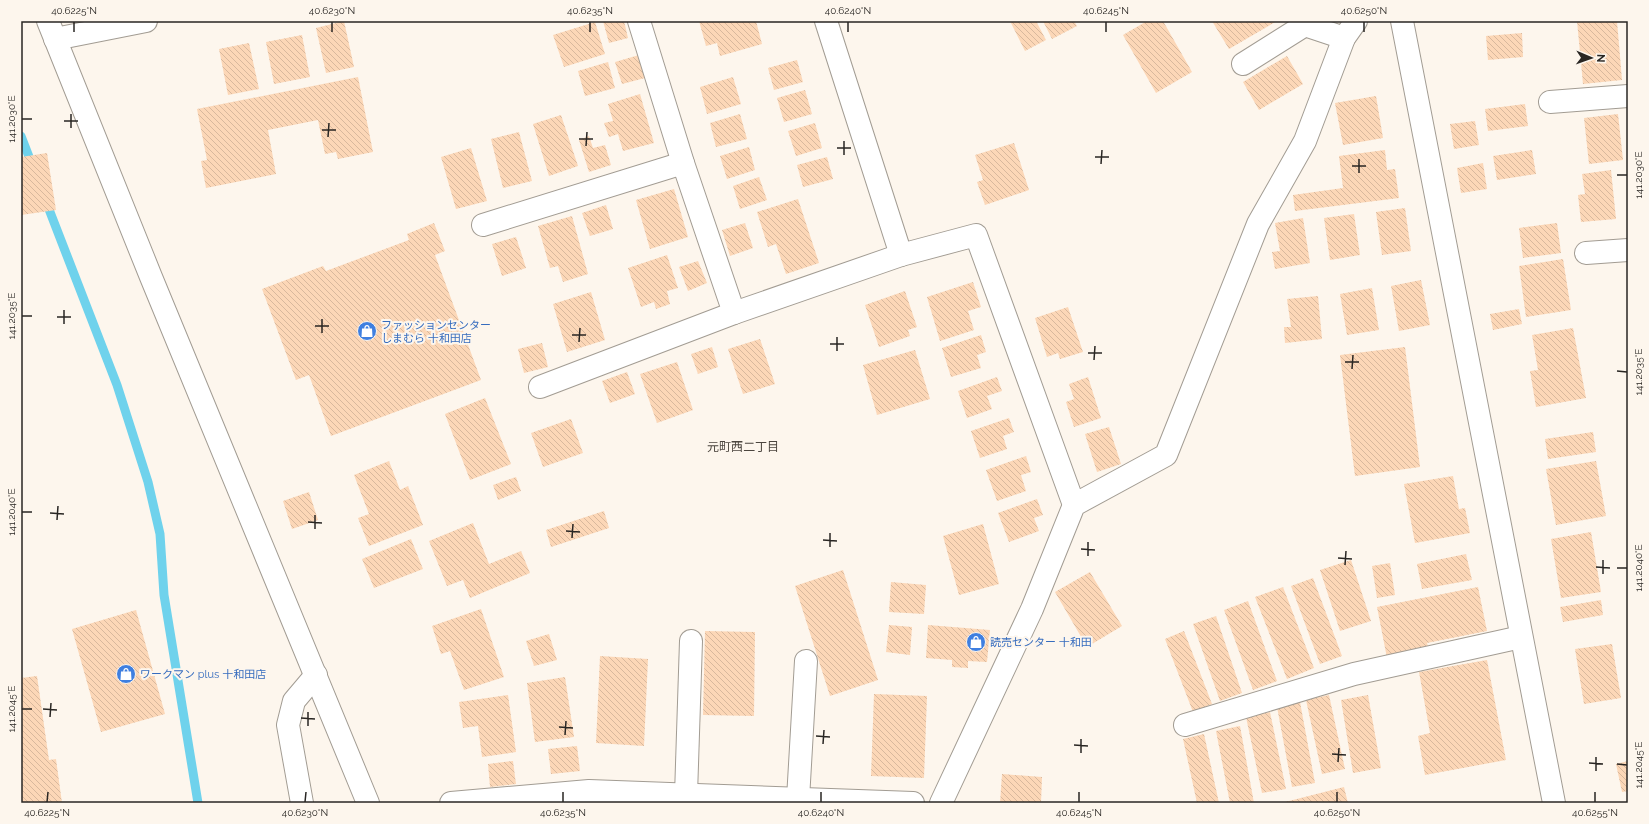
<svg xmlns="http://www.w3.org/2000/svg" width="1649" height="824" font-family="Raleway,'Noto Sans JP',sans-serif">
<style>
.lines{fill:none;stroke-linecap:round;stroke-linejoin:round}
.stream{stroke:#6fd2ec;stroke-width:9}
.building{fill:url(#building-back-hatch)}
.minor-casing{stroke:#a29c93;stroke-width:24}
.minor{stroke:#fff;stroke-width:22}
.ticks{fill:none;stroke:#292623;stroke-width:1.5}
.labels{text-anchor:middle;dominant-baseline:central;stroke-width:4;stroke-linejoin:round;paint-order:stroke}
.shop-label{font-size:11px;fill:#366cbe;stroke:#fdf6ed;text-anchor:start}
.neighbourhood-label{font-size:12px;fill:#4b453e;stroke:#fdf6ed}
.neatline{fill:none;stroke:#292623;stroke-width:1.5}
.ticks-label{font-size:10px;text-anchor:middle;fill:#292623}
</style>
<defs>
<pattern id="building-back-hatch" width="6" height="6" patternUnits="userSpaceOnUse"><rect width="6" height="6" fill="#fcd7b7"/><path d="M-1 5l2 2M0 0l6 6M5-1l2 2" fill="none" stroke="#d8b89d"/></pattern>
</defs>
<rect width="100%" height="100%" fill="#fdf6ed"/>
<g class="lines">
<g class="stream">
<polyline points="21,136 33,167"/>
<polyline points="45,199 117,385 148,482 160,534 164,595 198,803"/>
</g>
</g>
<g class="building">
<polygon points="344,21 354,67 326,73 316,28"/>
<polygon points="603,21 624,21 628,38 609,43"/>
<polygon points="699,21 756,21 762,44 720,56 717,43 706,46"/>
<polygon points="1010,21 1036,21 1046,40 1025,51"/>
<polygon points="1043,21 1074,21 1077,26 1052,39"/>
<polygon points="1147,21 1163,21 1192,72 1156,93 1123,35"/>
<polygon points="1212,21 1277,21 1229,49"/>
<polygon points="1577,21 1617,21 1622,80 1583,84"/>
<polygon points="595,22 605,54 564,67 553,35"/>
<polygon points="1522,33 1523,57 1488,60 1486,36"/>
<polygon points="302,35 310,77 274,84 266,42"/>
<polygon points="249,43 259,89 228,95 219,49"/>
<polygon points="639,55 645,78 622,84 615,62"/>
<polygon points="1287,56 1303,84 1259,110 1243,82"/>
<polygon points="797,60 803,82 774,90 768,68"/>
<polygon points="608,62 615,88 585,96 578,71"/>
<polygon points="358,77 373,152 338,159 336,152 325,154 318,120 268,130 276,174 206,188 201,161 207,160 197,109"/>
<polygon points="733,77 741,104 707,114 700,87"/>
<polygon points="805,90 812,114 784,122 777,98"/>
<polygon points="640,94 654,143 623,151 618,134 609,137 604,123 613,121 608,104"/>
<polygon points="1376,96 1383,138 1343,145 1335,103"/>
<polygon points="1525,104 1528,126 1488,131 1485,109"/>
<polygon points="740,114 747,139 716,147 710,123"/>
<polygon points="1618,114 1623,160 1589,164 1584,118"/>
<polygon points="561,115 578,166 549,176 533,124"/>
<polygon points="1475,121 1479,145 1454,149 1450,124"/>
<polygon points="815,123 822,148 796,156 788,131"/>
<polygon points="519,132 532,181 503,188 491,139"/>
<polygon points="589,136 593,148 605,145 611,165 589,172 579,140"/>
<polygon points="1014,143 1029,190 985,205 977,182 983,180 975,155"/>
<polygon points="749,147 755,170 727,179 720,156"/>
<polygon points="471,148 487,201 456,209 441,157"/>
<polygon points="1385,150 1387,170 1395,169 1399,198 1295,211 1293,195 1343,188 1339,156"/>
<polygon points="1532,150 1536,174 1497,180 1493,156"/>
<polygon points="47,153 56,210 21,215 21,157"/>
<polygon points="827,157 833,179 803,187 797,165"/>
<polygon points="1483,163 1487,189 1461,193 1457,168"/>
<polygon points="1611,170 1616,219 1581,222 1578,195 1585,194 1582,174"/>
<polygon points="759,177 767,200 740,209 733,186"/>
<polygon points="674,189 688,237 650,249 636,200"/>
<polygon points="798,199 819,263 786,274 776,244 768,247 757,212"/>
<polygon points="606,205 613,229 590,236 582,213"/>
<polygon points="1405,208 1411,251 1382,255 1376,212"/>
<polygon points="1354,214 1360,255 1330,260 1324,218"/>
<polygon points="572,216 588,274 563,282 558,266 550,268 538,226"/>
<polygon points="1303,218 1310,263 1275,269 1272,252 1280,251 1275,223"/>
<polygon points="434,223 445,251 435,255 481,380 331,436 309,375 296,380 262,289 323,266 326,271 409,240 407,234"/>
<polygon points="745,223 753,248 730,256 722,230"/>
<polygon points="1557,223 1561,253 1523,258 1519,228"/>
<polygon points="516,237 526,268 502,276 492,244"/>
<polygon points="667,255 678,288 667,291 670,304 656,309 654,302 641,307 628,268"/>
<polygon points="1563,259 1571,310 1526,317 1519,266"/>
<polygon points="698,261 707,283 688,291 679,267"/>
<polygon points="1421,280 1430,325 1399,331 1391,286"/>
<polygon points="973,282 981,307 968,311 974,330 940,341 927,297"/>
<polygon points="1372,288 1379,330 1347,335 1340,294"/>
<polygon points="905,291 917,327 908,330 910,336 879,347 865,305"/>
<polygon points="591,292 605,340 567,352 553,304"/>
<polygon points="1318,296 1322,339 1285,343 1284,327 1291,327 1287,299"/>
<polygon points="1068,307 1083,352 1060,359 1058,353 1047,357 1035,318"/>
<polygon points="1519,309 1522,324 1493,330 1490,314"/>
<polygon points="1573,328 1586,398 1536,407 1530,371 1538,370 1532,335"/>
<polygon points="981,335 986,352 977,355 981,368 951,377 942,348"/>
<polygon points="760,339 775,384 743,394 728,349"/>
<polygon points="542,343 548,367 524,373 518,349"/>
<polygon points="712,347 718,367 698,374 691,354"/>
<polygon points="1405,347 1420,467 1355,476 1340,355"/>
<polygon points="915,350 930,399 877,415 863,365"/>
<polygon points="677,362 693,410 657,423 640,374"/>
<polygon points="627,372 635,394 610,403 602,381"/>
<polygon points="997,377 1002,391 987,396 992,409 967,418 958,391"/>
<polygon points="1088,377 1101,418 1074,427 1066,402 1074,399 1069,384"/>
<polygon points="485,398 511,464 470,480 445,414"/>
<polygon points="1009,418 1014,432 1003,436 1007,449 980,458 971,431"/>
<polygon points="571,419 583,453 543,467 531,433"/>
<polygon points="1109,427 1121,464 1097,472 1085,434"/>
<polygon points="1593,432 1596,452 1548,459 1545,439"/>
<polygon points="1026,456 1031,472 1021,475 1026,491 997,501 986,470"/>
<polygon points="389,461 400,490 408,486 423,525 369,546 358,518 369,514 354,475"/>
<polygon points="1596,461 1606,516 1556,525 1546,469"/>
<polygon points="1453,476 1459,509 1465,508 1470,533 1415,543 1404,484"/>
<polygon points="516,477 521,491 498,500 493,485"/>
<polygon points="309,492 318,520 292,529 283,501"/>
<polygon points="1037,499 1043,515 1034,518 1039,531 1009,542 998,513"/>
<polygon points="604,511 609,528 551,547 546,530"/>
<polygon points="473,523 489,564 521,551 530,573 470,598 463,580 447,586 429,541"/>
<polygon points="983,524 999,584 959,595 943,536"/>
<polygon points="1591,532 1601,592 1561,598 1551,539"/>
<polygon points="411,539 423,569 374,588 362,559"/>
<polygon points="1466,554 1472,580 1422,589 1417,564"/>
<polygon points="1351,560 1371,621 1340,631 1320,570"/>
<polygon points="1390,563 1395,595 1377,598 1372,566"/>
<polygon points="843,570 878,680 830,696 795,586"/>
<polygon points="1090,572 1122,626 1087,647 1055,592"/>
<polygon points="1313,578 1342,656 1320,664 1291,586"/>
<polygon points="891,582 926,585 924,614 889,612"/>
<polygon points="1283,587 1314,668 1287,679 1255,597"/>
<polygon points="1478,587 1487,631 1427,643 1429,650 1387,658 1377,607"/>
<polygon points="1601,600 1603,615 1563,622 1560,607"/>
<polygon points="1248,601 1277,681 1253,690 1224,610"/>
<polygon points="481,609 504,677 464,690 450,651 441,654 432,626"/>
<polygon points="136,610 165,714 101,732 72,629"/>
<polygon points="1216,616 1242,693 1220,701 1193,624"/>
<polygon points="889,625 912,627 910,655 886,652"/>
<polygon points="928,625 990,630 987,662 968,661 968,668 952,667 952,660 926,658"/>
<polygon points="705,631 755,632 754,716 703,715"/>
<polygon points="1184,631 1212,704 1193,712 1165,639"/>
<polygon points="549,634 557,660 534,666 526,641"/>
<polygon points="1612,644 1621,698 1584,704 1575,649"/>
<polygon points="600,656 648,659 644,746 596,743"/>
<polygon points="1487,660 1506,760 1425,775 1418,736 1430,733 1419,672"/>
<polygon points="37,676 49,760 56,759 62,803 21,803 21,678"/>
<polygon points="565,677 574,737 535,742 527,683"/>
<polygon points="874,694 927,696 924,778 871,776"/>
<polygon points="508,695 516,752 482,757 478,726 463,728 459,702"/>
<polygon points="1329,695 1345,769 1322,774 1306,700"/>
<polygon points="1368,695 1381,768 1353,773 1341,700"/>
<polygon points="1300,702 1315,783 1292,787 1277,707"/>
<polygon points="1270,712 1286,789 1262,793 1246,717"/>
<polygon points="1240,726 1254,803 1230,803 1216,731"/>
<polygon points="1204,734 1219,803 1197,803 1183,739"/>
<polygon points="577,746 580,771 551,774 548,749"/>
<polygon points="513,761 516,784 490,787 488,764"/>
<polygon points="1628,761 1628,791 1622,792 1616,764"/>
<polygon points="1002,774 1042,777 1041,803 1000,803"/>
<polygon points="1344,787 1348,803 1285,803 1285,802"/>
</g>
<g class="lines">
<defs>
<g id="minor">
<polyline points="48,21 151,277 368,803"/>
<polyline points="639,21 683,163 734,313"/>
<polyline points="826,21 901,255 976,235 1074,505"/>
<polyline points="1402,21 1554,803"/>
<polyline points="1305,25 1344,38"/>
<polyline points="55,39 146,21"/>
<polyline points="1243,64 1305,25 1303,21"/>
<polyline points="1550,102 1628,96"/>
<polyline points="483,225 683,163"/>
<polyline points="1586,253 1628,250"/>
<polyline points="540,387 734,313 901,255"/>
<polyline points="1185,725 1354,674 1521,637"/>
<polyline points="686,795 691,641"/>
<polyline points="798,799 806,661"/>
<polyline points="302,803 288,725 294,701 316,675"/>
<polyline points="451,803 589,791 913,803"/>
<polyline points="941,803 1032,609 1074,505 1166,455 1258,224 1305,141 1344,38 1356,21"/>
</g>
</defs>
<use href="#minor" class="minor-casing"/>
<use href="#minor" class="minor"/>
</g>
<path class="ticks" d="M74,32V22M332,32V22M590,32V22M848,32V22M1106,32V22M1364,32V22M22,119H32M64,121H78M71,128V114M322,130H336M328,137L329,123M579,139H593M586,146L587,132M837,148H851M844,155V141M1095,157H1109M1101,164L1102,150M1352,166H1366M1359,173V159M1617,175H1627M22,316H32M57,317H71M64,324V310M315,326H329M322,333V319M572,335H586M579,342L580,328M830,344H844M837,351V337M1088,353H1102M1094,360L1095,346M1345,362H1359M1352,369L1353,355M1617,371L1627,372M22,512H32M50,513L64,514M57,520L58,506M308,522L322,523M315,529V515M566,531L580,532M572,538L573,524M823,540L837,541M830,547V533M1081,549L1095,550M1088,556V542M1338,558L1352,559M1345,565L1346,551M1596,567L1610,568M1617,568H1627M1603,574V560M22,709H32M43,709L57,710M50,717L51,703M301,718L315,719M308,726V712M559,727L573,728M565,735L566,721M816,736L830,737M823,744L824,730M1074,745L1088,746M1081,753V739M1332,754L1346,755M1338,762L1339,748M1589,763L1603,764M1617,764L1627,765M1596,771V757M47,802L48,792M305,802L306,792M563,802V792M821,802V792M1079,802V792M1337,802V792M1595,802V792"/>
<defs>
<symbol id="shop-disc" viewBox="-11 -11 22 22"><circle r="9.5" fill="#3f7fe0" stroke="#fdf6ed"/><path d="M-5-2.5h2.3a2.7 3.5 0 0 1 5.4 0H5L5.5 6h-11ZM-1.5-2.5h3a1.5 2.3 0 0 0-3 0Z" fill="#fff"/></symbol>
</defs>
<g fill-rule="evenodd">
<use href="#shop-disc" x="356" y="320" width="22" height="22"/>
<use href="#shop-disc" x="965" y="631" width="22" height="22"/>
<use href="#shop-disc" x="115" y="663" width="22" height="22"/>
</g>
<g class="labels">
<g class="shop-label">
<text x="381" y="325">ファッションセンター<tspan x="381" dy="13">しまむら 十和田店</tspan></text>
<text x="990" y="642">読売センター 十和田</text>
<text x="140" y="674">ワークマン plus 十和田店</text>
</g>
<g class="neighbourhood-label">
<text x="743" y="447">元町西二丁目</text>
</g>
</g>
<rect width="1649" height="824" fill="none" stroke="#fdf6ed" stroke-width="44"/>
<g transform="translate(1591 58) rotate(92)" stroke="#fdf6ed" stroke-width="3" paint-order="stroke">
<path d="M0-3L7 15L0 10L-7 15Z" fill="#292623"/>
<text y="-6" font-size="11" font-weight="bold" text-anchor="middle" fill="#292623">N</text>
</g>
<rect x="22" y="22" width="1605" height="780" class="neatline"/>
<g class="ticks-label">
<text x="74" y="14">40.6225°N</text>
<text x="332" y="14">40.6230°N</text>
<text x="590" y="14">40.6235°N</text>
<text x="848" y="14">40.6240°N</text>
<text x="1106" y="14">40.6245°N</text>
<text x="1364" y="14">40.6250°N</text>
<text transform="translate(11 119) rotate(-90)" y="4">141.2030°E</text>
<text transform="translate(1638 175) rotate(-90)" y="4">141.2030°E</text>
<text transform="translate(11 316) rotate(-90)" y="4">141.2035°E</text>
<text transform="translate(1638 372) rotate(-90)" y="4">141.2035°E</text>
<text transform="translate(11 512) rotate(-90)" y="4">141.2040°E</text>
<text transform="translate(1638 568) rotate(-90)" y="4">141.2040°E</text>
<text transform="translate(11 709) rotate(-90)" y="4">141.2045°E</text>
<text transform="translate(1638 765) rotate(-90)" y="4">141.2045°E</text>
<text x="47" y="816">40.6225°N</text>
<text x="305" y="816">40.6230°N</text>
<text x="563" y="816">40.6235°N</text>
<text x="821" y="816">40.6240°N</text>
<text x="1079" y="816">40.6245°N</text>
<text x="1337" y="816">40.6250°N</text>
<text x="1595" y="816">40.6255°N</text>
</g>
</svg>
